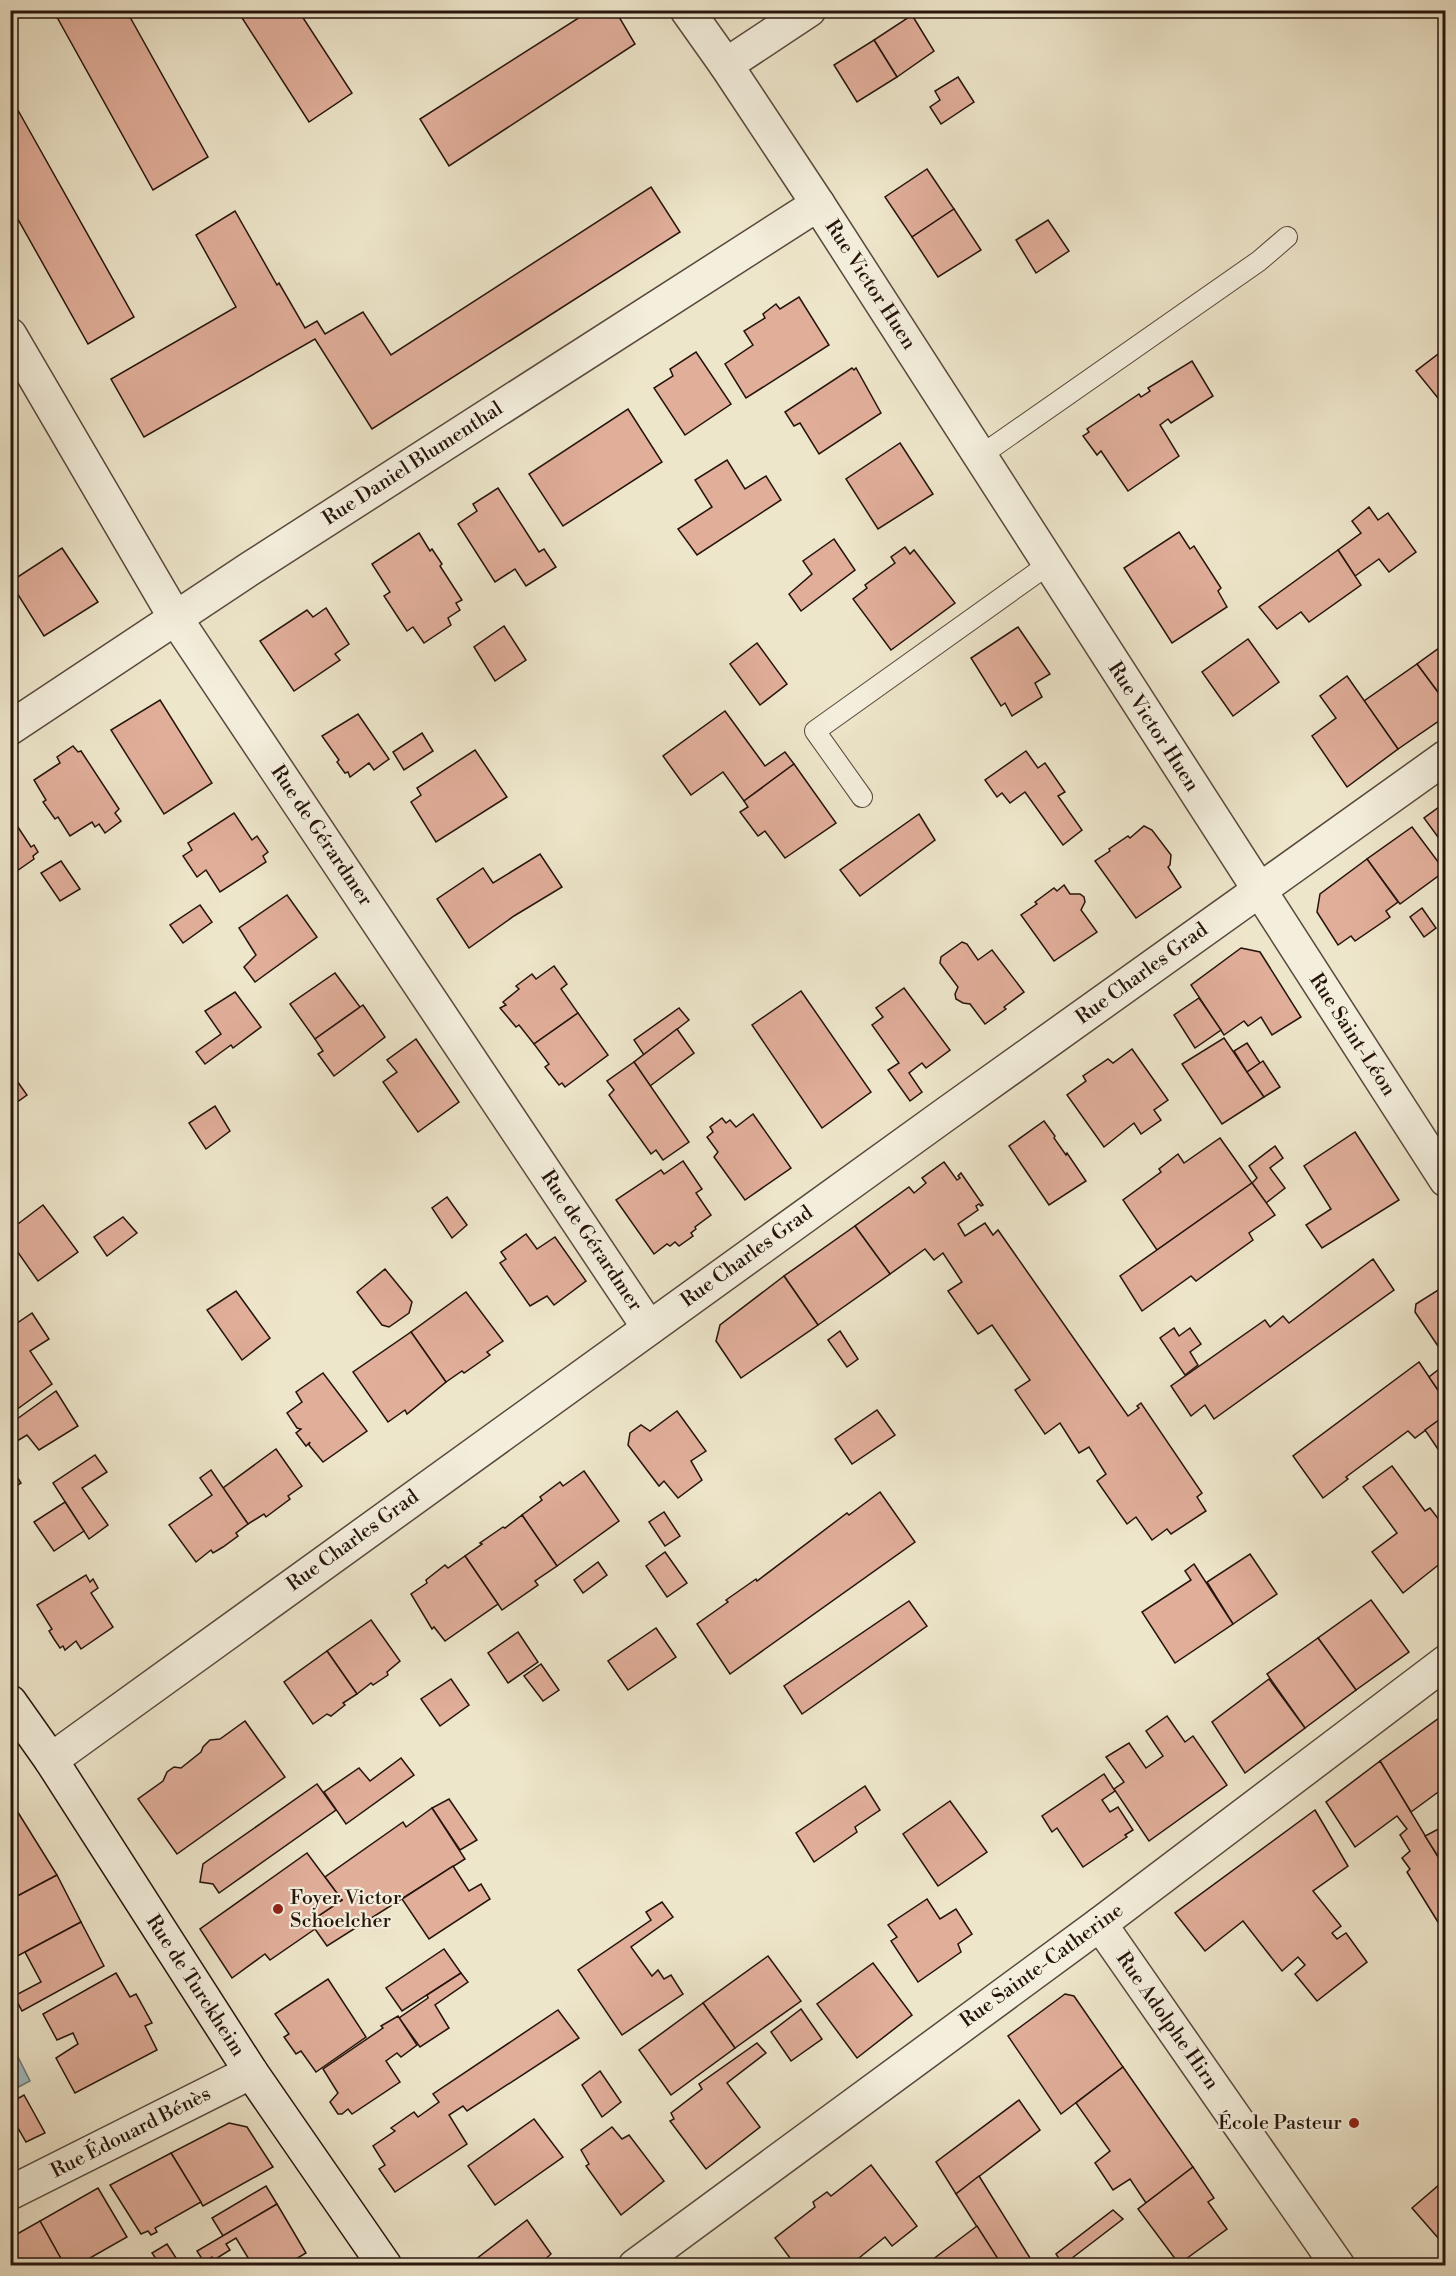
<svg xmlns="http://www.w3.org/2000/svg" width="1456" height="2276" font-family="'Libre Bodoni',serif">
<style>
.water{fill:#9ebdc1;stroke:#6e7979;stroke-width:1.5}
.building{fill:#e1ae9a;stroke:#26140c;stroke-width:1.5}
.lines{fill:none;stroke-linecap:round;stroke-linejoin:round}
.lane-casing{stroke:#58483c;stroke-width:22}
.street-casing{stroke:#58483c;stroke-width:36}
.secondary-casing{stroke:#26140c;stroke-width:36}
.lane{stroke:#f4efdd;stroke-width:20}
.street{stroke:#f4efdd;stroke-width:33}
.secondary{stroke:#f4efdd;stroke-width:33}
.poi-dot{fill:#8f2418;stroke:#f4efdd;stroke-width:2}
.labels{text-anchor:middle;dominant-baseline:central;stroke-width:4.5;stroke-linejoin:round;paint-order:stroke}
.street-label{font-size:20px;fill:#26140c;stroke:#f4efdd}
.poi-label{font-size:20px;fill:#26140c;stroke:#f4efdd;text-anchor:start}
</style>
<rect width="100%" height="100%" fill="#eee6cb"/>
<filter id="stains"><feTurbulence type="fractalNoise" baseFrequency=".00333" numOctaves="4"/><feColorMatrix values="0 0 0 0 .2 0 0 0 0 .09 0 0 0 0 .02 0 0 0 .5 -.17"/></filter>
<radialGradient id="worn" r=".72"><stop offset=".6" stop-color="#630" stop-opacity="0"/><stop offset="1" stop-color="#630" stop-opacity=".3"/></radialGradient>
<polygon class="water" points="11,2043 30,2081 11,2091 10,2091"/>
<g class="building">
<polygon points="53,10 126,10 208,157 153,190"/>
<polygon points="237,10 298,10 352,93 309,122"/>
<polygon points="591,10 615,10 635,44 449,166 420,119"/>
<polygon points="912,15 934,51 897,77 874,40"/>
<polygon points="874,40 897,77 857,102 834,65"/>
<polygon points="958,77 974,102 941,124 930,107 940,100 935,91"/>
<polygon points="10,96 134,317 88,344 10,205"/>
<polygon points="927,169 954,209 912,237 885,197"/>
<polygon points="651,187 680,232 372,429 315,339 144,437 111,379 236,307 196,235 235,211 277,285 279,283 305,328 317,321 325,334 363,312 391,355"/>
<polygon points="954,209 981,250 938,277 912,237"/>
<polygon points="1048,220 1069,251 1036,273 1016,240"/>
<polygon points="799,297 829,345 746,398 725,364 753,345 744,331 765,318 763,314 776,304 780,309"/>
<polygon points="1446,348 1446,408 1416,371"/>
<polygon points="696,352 731,404 685,435 654,388 673,376 670,369"/>
<polygon points="1192,361 1213,396 1171,423 1168,419 1160,425 1179,456 1128,491 1101,451 1097,455 1083,436 1089,432 1087,429 1139,394 1141,397 1150,391 1148,388"/>
<polygon points="852,368 854,370 856,368 881,413 819,454 800,423 794,426 785,412"/>
<polygon points="628,409 662,462 563,526 529,474"/>
<polygon points="900,443 933,494 878,529 846,479"/>
<polygon points="727,460 745,489 766,476 781,500 697,555 678,529 712,507 695,480"/>
<polygon points="498,488 539,552 544,549 556,567 526,586 515,569 495,582 458,524 477,511 473,504"/>
<polygon points="1369,507 1378,520 1388,513 1416,552 1389,572 1379,559 1355,576 1338,550 1361,533 1352,521"/>
<polygon points="1179,532 1190,549 1194,546 1221,588 1218,591 1227,607 1172,643 1124,568"/>
<polygon points="419,533 430,551 432,549 442,564 440,566 462,600 456,603 460,610 448,618 451,625 424,643 413,627 407,631 384,596 390,592 372,564"/>
<polygon points="834,539 855,570 801,611 789,594 812,574 803,561"/>
<polygon points="905,547 910,554 914,550 955,603 891,650 853,599 867,588 865,585 895,563 891,557"/>
<polygon points="62,548 98,602 44,636 10,582"/>
<polygon points="1338,550 1361,585 1309,622 1301,612 1277,629 1259,607"/>
<polygon points="326,608 349,644 335,654 340,660 294,691 260,641 307,610 313,617"/>
<polygon points="504,626 526,660 495,681 474,647"/>
<polygon points="1018,627 1050,674 1035,683 1042,697 1012,716 1005,703 1001,706 971,658"/>
<polygon points="1248,639 1279,682 1233,716 1202,672"/>
<polygon points="757,643 787,684 760,705 730,664"/>
<polygon points="1446,643 1446,703 1417,664"/>
<polygon points="1417,664 1446,703 1446,716 1398,749 1364,701"/>
<polygon points="1347,676 1398,749 1347,787 1312,736 1336,718 1320,696"/>
<polygon points="160,700 212,783 164,814 111,730"/>
<polygon points="725,711 765,766 785,752 794,764 744,801 723,772 691,795 663,756"/>
<polygon points="358,714 389,759 374,770 369,763 350,777 348,772 345,773 337,762 339,760 322,736"/>
<polygon points="422,733 433,751 404,770 393,752"/>
<polygon points="73,746 78,752 81,751 119,809 115,813 121,821 105,833 99,824 95,827 92,822 70,836 58,817 55,819 43,802 46,800 34,780 60,763 57,757"/>
<polygon points="475,750 507,797 436,842 411,802 421,795 417,788"/>
<polygon points="1026,751 1038,768 1045,763 1065,792 1058,796 1082,830 1063,845 1025,792 1010,803 1002,793 997,797 985,780"/>
<polygon points="794,764 836,823 785,858 765,831 758,836 740,812 748,807 744,801"/>
<polygon points="1446,802 1446,848 1424,818"/>
<polygon points="234,813 252,840 257,836 268,852 263,856 266,862 220,892 206,870 197,877 183,856 192,850 188,843"/>
<polygon points="919,814 935,840 860,896 840,870"/>
<polygon points="10,815 31,847 34,845 38,852 33,856 34,859 14,873 10,867"/>
<polygon points="1144,826 1152,830 1171,855 1170,865 1168,867 1181,887 1136,918 1095,861 1110,851 1109,849 1128,836 1130,838"/>
<polygon points="1412,827 1445,871 1400,904 1367,859"/>
<polygon points="540,854 562,887 514,916 469,948 437,899 483,868 493,883"/>
<polygon points="1367,859 1398,902 1386,911 1390,917 1355,941 1351,936 1338,945 1317,912 1320,894"/>
<polygon points="61,861 80,889 60,901 41,873"/>
<polygon points="1064,885 1070,894 1080,894 1084,897 1085,902 1081,910 1097,932 1054,961 1021,915 1037,904 1035,902 1054,888 1057,891"/>
<polygon points="287,895 317,937 255,982 244,967 256,955 239,928"/>
<polygon points="200,905 212,922 183,943 170,925"/>
<polygon points="1422,908 1436,928 1424,937 1410,917"/>
<polygon points="962,942 967,944 978,960 992,950 1024,992 1004,1007 1006,1009 985,1024 970,1004 963,1003 956,999 955,994 958,987 940,963 941,957"/>
<polygon points="1241,948 1260,952 1301,1017 1272,1035 1261,1017 1248,1026 1244,1021 1224,1035 1191,985"/>
<polygon points="554,966 567,984 561,989 578,1013 534,1044 519,1025 516,1027 500,1008 506,1005 503,1002 519,989 516,986 532,974 536,979"/>
<polygon points="335,973 360,1007 315,1039 290,1004"/>
<polygon points="904,988 950,1050 926,1068 922,1063 909,1073 922,1092 910,1101 888,1070 899,1063 872,1025 883,1017 876,1008"/>
<polygon points="801,991 871,1092 822,1128 752,1025"/>
<polygon points="235,992 261,1027 233,1048 231,1045 205,1064 196,1052 221,1034 205,1011"/>
<polygon points="1199,998 1221,1030 1195,1048 1174,1015"/>
<polygon points="363,1005 385,1037 334,1076 318,1054 323,1051 315,1039"/>
<polygon points="679,1008 689,1020 644,1055 634,1040"/>
<polygon points="578,1013 608,1055 565,1087 562,1083 559,1085 545,1067 549,1064 534,1044"/>
<polygon points="677,1029 694,1053 650,1086 634,1062"/>
<polygon points="1224,1038 1264,1097 1222,1124 1182,1064"/>
<polygon points="416,1039 459,1102 418,1132 383,1082 397,1072 387,1060"/>
<polygon points="1247,1043 1260,1063 1247,1072 1234,1051"/>
<polygon points="1132,1049 1168,1100 1154,1110 1161,1120 1141,1134 1134,1123 1104,1147 1067,1095 1086,1081 1083,1076 1108,1059 1113,1063"/>
<polygon points="1263,1061 1280,1087 1264,1097 1247,1072"/>
<polygon points="634,1062 689,1142 663,1160 656,1150 651,1154 609,1095 614,1090 607,1081"/>
<polygon points="10,1071 27,1095 10,1107"/>
<polygon points="215,1106 230,1131 206,1149 189,1123"/>
<polygon points="753,1114 791,1168 745,1200 714,1157 718,1152 707,1137 713,1132 710,1127 722,1118 726,1123 730,1120 736,1127"/>
<polygon points="1044,1121 1055,1136 1054,1138 1066,1155 1067,1153 1086,1181 1049,1205 1009,1146"/>
<polygon points="1355,1132 1399,1200 1322,1248 1306,1225 1331,1209 1304,1166"/>
<polygon points="1220,1138 1252,1183 1157,1250 1123,1200 1161,1172 1159,1169 1178,1154 1184,1163"/>
<polygon points="1275,1146 1283,1158 1270,1168 1285,1188 1266,1203 1252,1183 1257,1178 1249,1166"/>
<polygon points="683,1161 702,1189 696,1193 711,1215 695,1227 696,1229 691,1233 693,1236 679,1246 675,1242 670,1246 667,1244 654,1254 616,1200 661,1170 664,1174"/>
<polygon points="944,1162 957,1180 960,1178 958,1176 961,1173 983,1205 981,1206 979,1204 976,1206 978,1210 958,1224 965,1236 985,1223 993,1235 998,1230 1128,1416 1139,1408 1137,1406 1141,1403 1202,1493 1197,1497 1206,1511 1171,1534 1167,1529 1152,1540 1136,1517 1127,1524 1097,1481 1106,1474 1089,1447 1079,1453 1060,1423 1045,1434 1015,1390 1030,1380 992,1325 978,1334 948,1291 962,1282 943,1253 934,1260 925,1249 890,1274 855,1226 909,1187 914,1193 926,1183 922,1178"/>
<polygon points="1252,1183 1275,1215 1249,1233 1253,1240 1196,1281 1191,1276 1142,1311 1120,1276"/>
<polygon points="447,1197 467,1225 452,1238 432,1208"/>
<polygon points="43,1205 78,1252 38,1281 10,1241 10,1230"/>
<polygon points="123,1217 137,1233 107,1256 94,1237"/>
<polygon points="855,1226 890,1274 818,1325 784,1276"/>
<polygon points="526,1234 537,1249 555,1237 586,1281 554,1305 547,1296 530,1306 500,1263 506,1259 501,1252"/>
<polygon points="1373,1259 1394,1290 1214,1419 1205,1405 1191,1416 1171,1386 1265,1320 1270,1327 1283,1316 1289,1323"/>
<polygon points="385,1269 412,1302 409,1313 389,1327 382,1325 357,1292"/>
<polygon points="784,1276 818,1325 741,1378 716,1341 720,1325"/>
<polygon points="1446,1285 1446,1358 1415,1312 1416,1304"/>
<polygon points="236,1291 270,1338 242,1360 207,1310"/>
<polygon points="466,1292 503,1341 487,1352 490,1355 464,1373 462,1371 446,1382 411,1332"/>
<polygon points="32,1313 49,1339 30,1351 52,1384 16,1410 10,1401 10,1328"/>
<polygon points="1174,1328 1179,1336 1190,1328 1201,1344 1190,1352 1198,1365 1185,1375 1160,1338"/>
<polygon points="840,1331 858,1359 847,1367 828,1340"/>
<polygon points="411,1332 446,1382 407,1414 405,1410 388,1422 353,1372"/>
<polygon points="1419,1362 1446,1402 1446,1415 1415,1438 1408,1431 1346,1477 1348,1479 1323,1498 1293,1456"/>
<polygon points="1443,1366 1446,1370 1446,1393 1442,1396 1429,1377"/>
<polygon points="323,1373 367,1431 323,1462 309,1445 310,1442 306,1446 296,1433 301,1429 297,1428 287,1413 302,1402 296,1392"/>
<polygon points="56,1391 78,1426 39,1450 27,1435 12,1444 10,1424"/>
<polygon points="877,1410 895,1435 852,1464 835,1439"/>
<polygon points="677,1411 706,1451 691,1461 702,1480 678,1498 664,1481 659,1486 628,1445 630,1433 641,1425 650,1431"/>
<polygon points="1446,1415 1446,1461 1425,1430"/>
<polygon points="276,1449 302,1486 288,1496 290,1499 266,1517 264,1514 248,1524 223,1488"/>
<polygon points="95,1455 107,1472 82,1488 108,1525 89,1539 53,1483"/>
<polygon points="10,1466 21,1483 10,1490"/>
<polygon points="1392,1466 1425,1511 1430,1508 1446,1529 1446,1559 1403,1593 1372,1552 1397,1533 1363,1487"/>
<polygon points="211,1470 248,1524 236,1533 238,1536 223,1547 213,1553 211,1550 196,1562 169,1525 212,1495 200,1478"/>
<polygon points="584,1471 619,1521 557,1566 522,1515 542,1500 540,1497 560,1482 563,1486"/>
<polygon points="880,1492 915,1542 730,1674 697,1624 728,1602 726,1600 756,1579 757,1581 847,1513 849,1515"/>
<polygon points="65,1502 84,1531 54,1551 34,1522"/>
<polygon points="664,1512 680,1536 665,1546 649,1522"/>
<polygon points="522,1515 557,1566 535,1581 538,1585 502,1610 465,1556 482,1544 480,1543 503,1527 505,1528"/>
<polygon points="665,1552 687,1583 667,1597 646,1566"/>
<polygon points="1250,1554 1277,1594 1233,1624 1207,1582"/>
<polygon points="465,1556 498,1604 445,1641 434,1627 432,1629 411,1594 427,1583 426,1580 445,1565 448,1568"/>
<polygon points="598,1562 607,1575 583,1593 574,1580"/>
<polygon points="1194,1564 1233,1624 1175,1663 1142,1612 1191,1580 1185,1571"/>
<polygon points="86,1575 90,1582 93,1579 98,1588 91,1593 113,1627 81,1649 76,1641 65,1650 63,1646 60,1648 54,1639 49,1631 52,1629 37,1605"/>
<polygon points="1371,1600 1409,1652 1356,1690 1318,1638"/>
<polygon points="909,1601 927,1626 802,1714 784,1686"/>
<polygon points="371,1620 400,1661 387,1672 388,1675 373,1685 371,1683 357,1694 327,1651"/>
<polygon points="656,1628 676,1657 628,1690 608,1661"/>
<polygon points="518,1632 538,1662 508,1683 488,1653"/>
<polygon points="1318,1638 1356,1690 1305,1728 1267,1674"/>
<polygon points="327,1651 357,1694 343,1703 345,1705 331,1716 327,1714 313,1724 284,1682"/>
<polygon points="541,1664 559,1690 543,1701 524,1676"/>
<polygon points="451,1679 469,1705 440,1726 421,1699"/>
<polygon points="1269,1679 1305,1728 1245,1773 1212,1722"/>
<polygon points="1446,1713 1446,1798 1441,1790 1411,1812 1380,1761"/>
<polygon points="1167,1716 1185,1742 1193,1736 1227,1785 1149,1841 1114,1789 1124,1782 1106,1757 1129,1743 1146,1768 1163,1756 1146,1731"/>
<polygon points="245,1721 285,1777 177,1854 138,1799 163,1781 167,1772 174,1767 181,1768 201,1752 203,1747 210,1740 220,1739"/>
<polygon points="401,1758 414,1775 346,1824 324,1792 359,1768 370,1781"/>
<polygon points="1380,1761 1446,1870 1446,1935 1407,1872 1410,1869 1402,1858 1410,1851 1400,1835 1407,1829 1397,1816 1355,1847 1326,1802"/>
<polygon points="1104,1774 1115,1791 1102,1800 1110,1812 1118,1807 1133,1830 1125,1835 1127,1837 1083,1867 1057,1828 1052,1832 1042,1816"/>
<polygon points="317,1784 336,1810 219,1893 213,1884 200,1882 203,1864"/>
<polygon points="865,1786 880,1810 855,1827 857,1832 814,1862 796,1833"/>
<polygon points="449,1799 477,1840 460,1850 432,1808"/>
<polygon points="950,1801 987,1852 938,1886 903,1834"/>
<polygon points="14,1806 57,1875 10,1900 10,1808"/>
<polygon points="432,1808 465,1859 327,1946 315,1929 319,1925 314,1919 342,1900 325,1877 403,1822 406,1827"/>
<polygon points="1315,1810 1348,1866 1313,1891 1341,1926 1332,1933 1337,1939 1346,1933 1367,1962 1317,2001 1295,1974 1305,1965 1298,1957 1282,1971 1243,1921 1205,1951 1175,1913"/>
<polygon points="1446,1825 1446,1869 1425,1836"/>
<polygon points="307,1853 342,1900 314,1919 319,1925 315,1929 270,1960 265,1954 232,1978 200,1929"/>
<polygon points="453,1866 469,1891 481,1884 490,1899 429,1939 402,1899"/>
<polygon points="57,1875 81,1922 10,1960 10,1939 12,1938 10,1935 10,1900"/>
<polygon points="927,1899 940,1919 956,1909 972,1934 958,1944 961,1952 918,1982 891,1941 897,1937 888,1925"/>
<polygon points="662,1902 673,1917 631,1947 652,1976 658,1970 664,1979 671,1975 683,1994 622,2035 578,1970 651,1920 646,1912"/>
<polygon points="81,1922 104,1966 22,2011 14,1996 41,1982 25,1952"/>
<polygon points="444,1949 461,1973 402,2011 386,1988"/>
<polygon points="768,1956 801,2001 735,2048 703,2003"/>
<polygon points="873,1963 912,2015 857,2058 817,2004"/>
<polygon points="116,1973 130,1997 136,1994 152,2023 145,2026 157,2050 75,2093 56,2058 78,2044 73,2033 57,2040 43,2014"/>
<polygon points="461,1973 468,1982 435,2005 449,2028 420,2047 399,2018 428,1998 427,1995"/>
<polygon points="328,1979 366,2037 316,2072 301,2051 296,2054 284,2037 289,2034 275,2014"/>
<polygon points="1065,1994 1074,1996 1123,2067 1061,2114 1008,2036"/>
<polygon points="703,2003 735,2048 671,2095 639,2050"/>
<polygon points="801,2009 822,2039 791,2061 771,2032"/>
<polygon points="558,2010 579,2038 467,2111 463,2106 449,2115 467,2144 395,2192 379,2169 385,2165 373,2146 395,2131 391,2128 414,2112 418,2117 439,2102 433,2094"/>
<polygon points="398,2016 417,2045 401,2057 397,2053 386,2061 400,2082 352,2114 348,2109 342,2114 338,2114 330,2102 338,2093 323,2069 383,2028 381,2026"/>
<polygon points="757,2043 766,2053 727,2083 760,2127 706,2169 670,2121 674,2119 671,2113 702,2089 699,2084"/>
<polygon points="1123,2067 1193,2167 1146,2203 1130,2179 1113,2190 1095,2163 1110,2151 1076,2103"/>
<polygon points="600,2071 621,2102 602,2117 582,2085"/>
<polygon points="24,2095 45,2133 26,2142 10,2114 10,2103"/>
<polygon points="1019,2100 1040,2130 956,2194 936,2162"/>
<polygon points="534,2119 563,2157 495,2205 468,2166"/>
<polygon points="229,2123 247,2127 273,2167 203,2206 171,2153"/>
<polygon points="612,2127 622,2139 629,2135 664,2181 621,2215 586,2166 589,2164 581,2150"/>
<polygon points="171,2153 201,2202 155,2228 157,2232 151,2235 148,2231 141,2234 110,2185"/>
<polygon points="871,2165 917,2226 892,2246 885,2237 849,2266 796,2266 775,2238 815,2207 813,2202 827,2192 831,2196"/>
<polygon points="1193,2167 1214,2198 1208,2202 1227,2229 1179,2264 1138,2209"/>
<polygon points="979,2176 1035,2266 1002,2266 956,2194"/>
<polygon points="1446,2179 1446,2247 1412,2208"/>
<polygon points="266,2186 277,2204 223,2236 212,2218"/>
<polygon points="98,2188 127,2237 76,2266 65,2266 40,2221"/>
<polygon points="277,2204 306,2253 289,2263 291,2266 253,2266 236,2238 226,2244 230,2250 214,2260 212,2257 204,2262 197,2251"/>
<polygon points="1113,2210 1123,2219 1063,2265 1056,2254"/>
<polygon points="527,2220 551,2254 538,2266 467,2266"/>
<polygon points="40,2221 65,2266 10,2266 10,2238"/>
<polygon points="977,2226 1000,2262 994,2266 924,2266"/>
<polygon points="167,2244 178,2261 171,2266 161,2266 152,2253"/>
</g>
<g class="lines">
<defs>
<g id="lane">
<polyline points="980,456 1259,261 1287,237"/>
<polyline points="862,797 815,731 1049,564"/>
</g>
<g id="street">
<polyline points="687,10 726,65 818,204 1446,1180"/>
<polyline points="726,65 809,10"/>
<polyline points="10,335 176,619 649,1328"/>
<polyline points="10,728 251,568 818,204"/>
<polyline points="51,1760 946,1114 1446,757"/>
<polyline points="1100,1924 1338,2266"/>
<polyline points="10,2193 251,2072"/>
<polyline points="635,2266 1100,1924 1446,1662"/>
</g>
<polyline id="secondary" points="10,1702 51,1760 251,2072 385,2266"/>
</defs>
<use href="#lane" class="lane-casing"/>
<use href="#street" class="street-casing"/>
<use href="#secondary" class="secondary-casing"/>
<use href="#lane" class="lane"/>
<use href="#street" class="street"/>
<use href="#secondary" class="secondary"/>
</g>
<g class="poi-dot">
<circle cx="278" cy="1909" r="6"/>
<circle cx="1354" cy="2123" r="6"/>
</g>
<g class="labels">
<g class="street-label">
<text transform="translate(870 285) rotate(57)">Rue Victor Huen</text>
<text transform="translate(413 464) rotate(-33)">Rue Daniel Blumenthal</text>
<text transform="translate(1153 727) rotate(57)">Rue Victor Huen</text>
<text transform="translate(321 836) rotate(56)">Rue de Gérardmer</text>
<text transform="translate(1142 974) rotate(-36)">Rue Charles Grad</text>
<text transform="translate(1352 1035) rotate(57)">Rue Saint-Léon</text>
<text transform="translate(591 1241) rotate(56)">Rue de Gérardmer</text>
<text transform="translate(747 1257) rotate(-36)">Rue Charles Grad</text>
<text transform="translate(353 1541) rotate(-36)">Rue Charles Grad</text>
<text transform="translate(1042 1966) rotate(-36)">Rue Sainte-Catherine</text>
<text transform="translate(195 1986) rotate(57)">Rue de Turckheim</text>
<text transform="translate(1167 2021) rotate(55)">Rue Adolphe Hirn</text>
<text transform="translate(131 2133) rotate(-27)">Rue Édouard Bénès</text>
</g>
<g class="poi-label">
<text x="290" y="1898">Foyer Victor<tspan x="290" dy="23">Schoelcher</tspan></text>
<text x="1342" y="2123" text-anchor="end">École Pasteur</text>
</g>
</g>
<rect width="1456" height="2276" fill="none" stroke="#eee6cb" stroke-width="36"/>
<rect x="12" y="12" width="1432" height="2252" fill="none" stroke="#26140c" stroke-width="3"/>
<rect x="18" y="18" width="1420" height="2240" fill="none" stroke="#26140c" stroke-width="1.5"/>
<rect width="100%" height="100%" filter="url(#stains)"/>
<rect width="100%" height="100%" fill="url(#worn)"/>
</svg>
